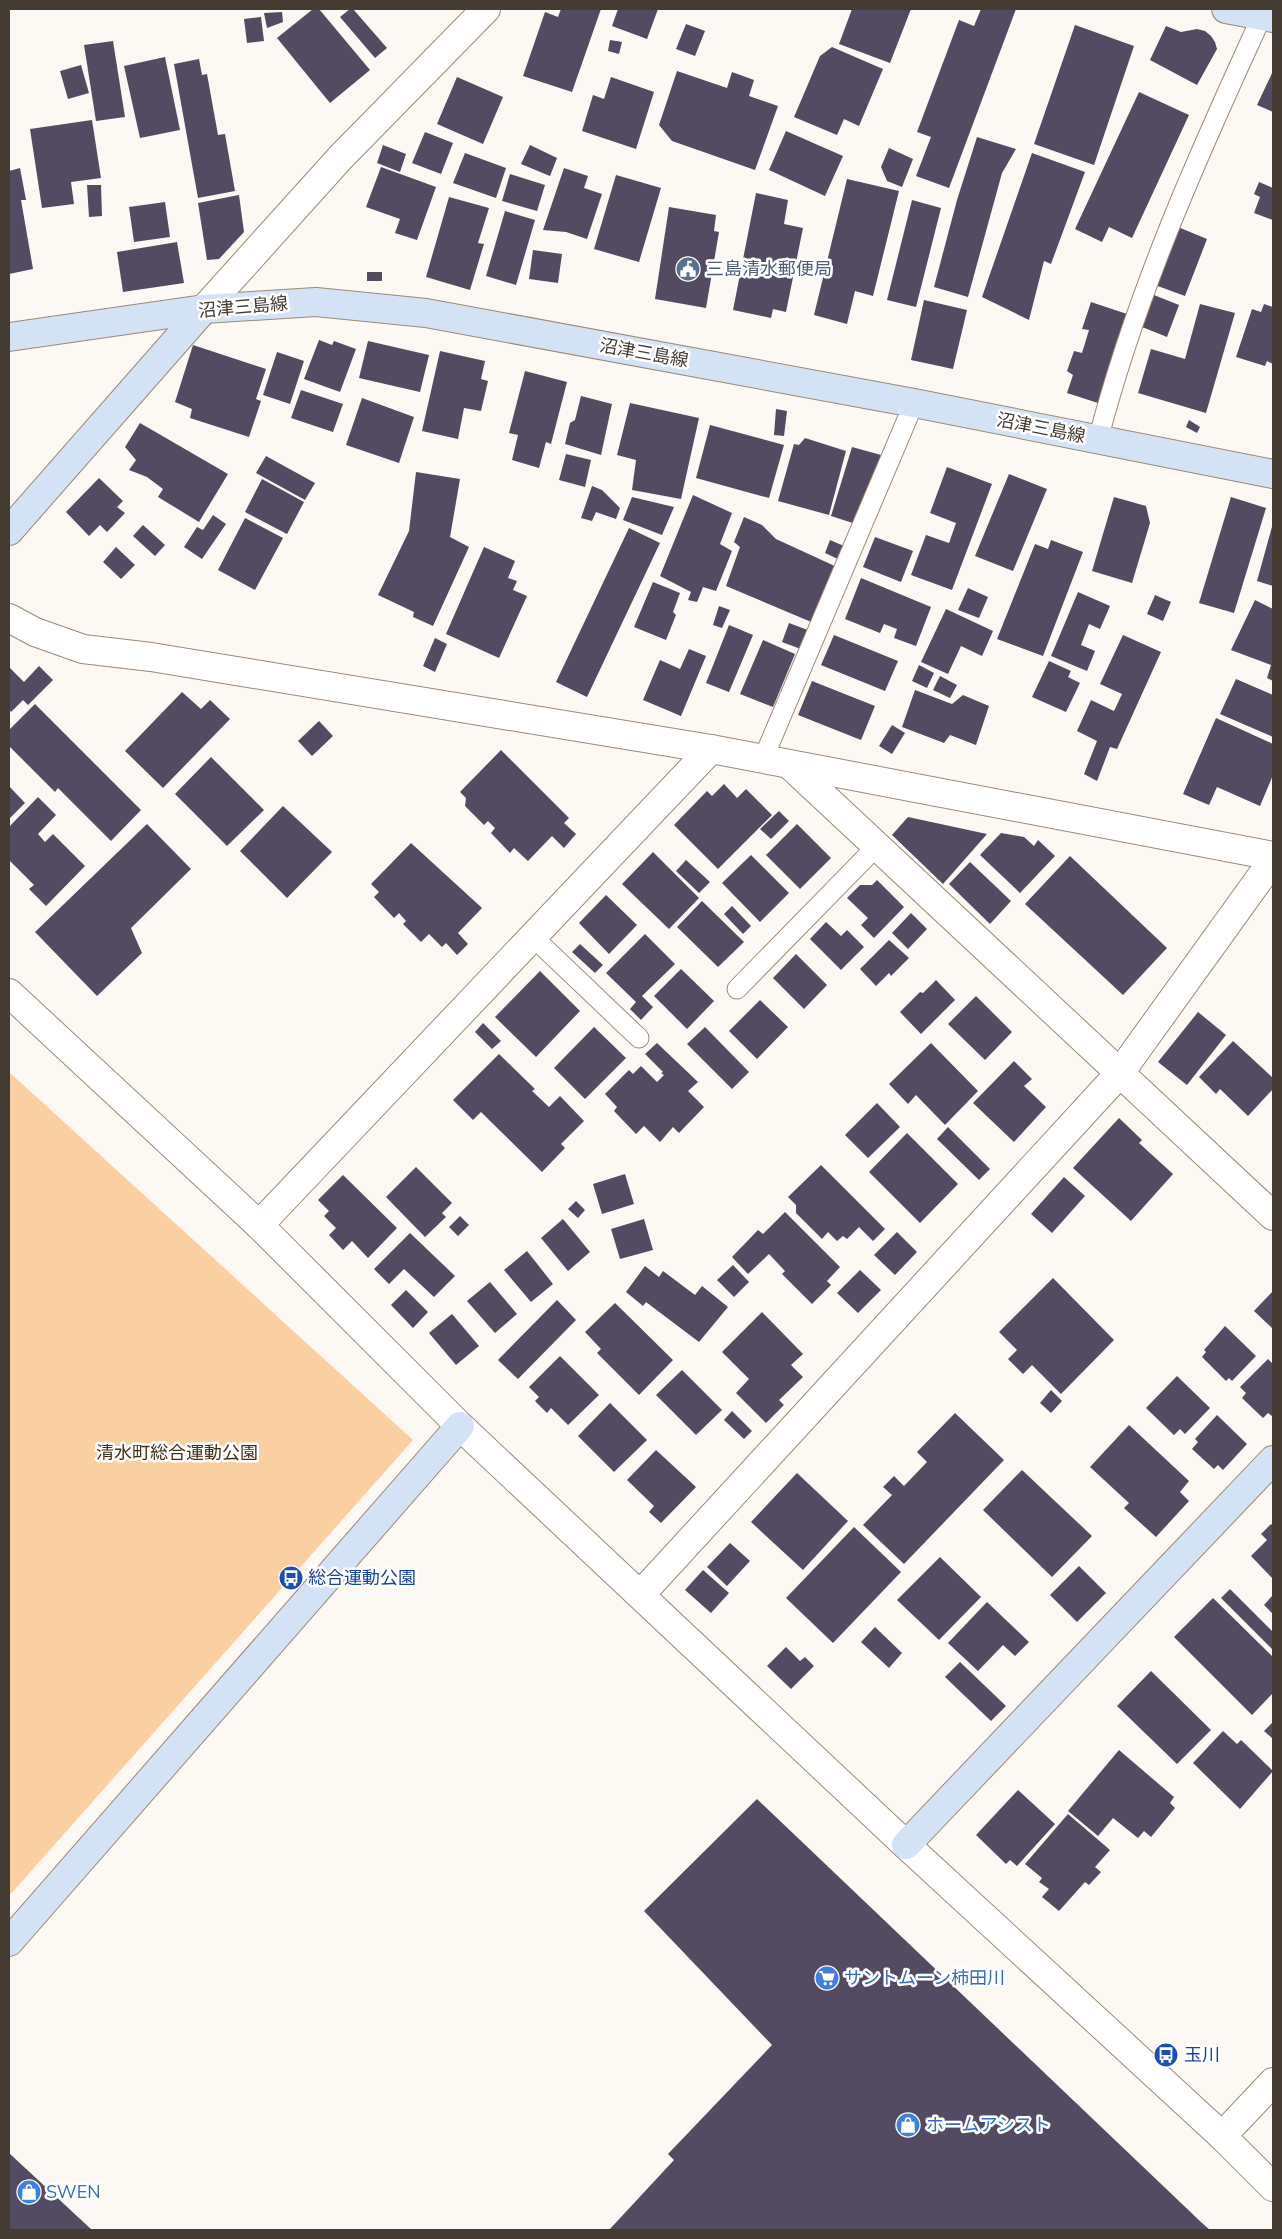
<svg xmlns="http://www.w3.org/2000/svg" width="1282" height="2239" font-family="'Nunito Sans','Noto Sans JP',sans-serif">
<style>
.green{fill:#fad0a2}
.building{fill:#534b62}
.lines{fill:none;stroke-linecap:round;stroke-linejoin:round}
.lane-casing{stroke:#9e8973;stroke-width:21}
.street-casing{stroke:#9e8973;stroke-width:30}
.secondary-casing{stroke:#9e8973;stroke-width:30}
.lane{stroke:#fff;stroke-width:19}
.street{stroke:#fff;stroke-width:28}
.secondary{stroke:#d4e2f5;stroke-width:28}
.labels{text-anchor:middle;dominant-baseline:central;stroke-width:5;stroke-linejoin:round;paint-order:stroke}
.service-label{font-size:18px;fill:#4e5e75;stroke:#fff;text-anchor:start}
.street-label{font-size:18px;fill:#443b32;stroke:#fff}
.park-label{font-size:18px;fill:#452f16;stroke:#fff}
.transit-label{font-size:18px;fill:#164399;stroke:#fff;text-anchor:start}
.shop-label{font-size:18px;fill:#366cbe;stroke:#fff;text-anchor:start}
</style>
<rect width="100%" height="100%" fill="#fcf8f3"/>
<polygon class="green" points="9,1072 413,1440 9,1896"/>
<g class="building">
<polygon points="313,9 319,9 370,70 330,103 277,38"/>
<polygon points="350,9 353,9 387,48 375,58 340,17"/>
<polygon points="561,9 601,9 572,92 523,76 545,12 558,17"/>
<polygon points="618,9 658,9 647,39 612,26"/>
<polygon points="852,9 911,9 890,63 839,44"/>
<polygon points="981,9 1016,9 949,188 916,176 931,137 917,132 959,20 974,26"/>
<polygon points="282,12 283,22 267,28 264,13"/>
<polygon points="261,17 264,41 247,43 244,19"/>
<polygon points="686,24 705,31 695,56 676,49"/>
<polygon points="1075,25 1134,46 1094,165 1034,144"/>
<polygon points="1166,26 1181,32 1197,29 1205,31 1211,36 1215,42 1217,49 1197,85 1150,60"/>
<polygon points="610,40 622,42 619,54 608,51"/>
<polygon points="113,41 125,117 96,121 84,45"/>
<polygon points="832,47 883,69 859,126 844,119 837,135 794,117 820,56"/>
<polygon points="165,57 180,130 140,138 124,66"/>
<polygon points="199,59 202,75 207,74 218,135 225,134 235,191 198,198 174,64"/>
<polygon points="81,65 89,93 68,99 60,71"/>
<polygon points="677,71 727,88 732,72 754,80 749,96 778,106 755,170 672,141 659,125"/>
<polygon points="1273,71 1273,112 1257,105"/>
<polygon points="457,77 503,97 483,144 437,124"/>
<polygon points="611,77 654,92 636,149 582,131 593,95 604,99"/>
<polygon points="1139,92 1189,115 1132,238 1109,227 1102,242 1075,229"/>
<polygon points="92,120 101,178 71,182 74,204 42,208 30,129"/>
<polygon points="786,131 843,156 825,196 769,170"/>
<polygon points="425,132 453,143 441,174 412,163"/>
<polygon points="977,137 1016,149 1002,173 968,297 934,287 957,200"/>
<polygon points="383,145 406,154 400,172 377,163"/>
<polygon points="530,145 557,158 550,176 521,164"/>
<polygon points="889,148 913,159 902,187 887,181 881,167"/>
<polygon points="465,153 506,168 496,198 453,183"/>
<polygon points="1032,153 1085,172 1051,264 1044,261 1029,320 982,297"/>
<polygon points="381,167 436,187 417,240 395,233 400,219 366,207"/>
<polygon points="20,168 26,200 21,200 33,269 9,274 9,171"/>
<polygon points="564,168 588,176 584,188 602,194 587,239 566,232 543,230"/>
<polygon points="510,174 545,185 537,211 502,201"/>
<polygon points="616,175 661,188 639,262 594,249"/>
<polygon points="847,179 899,191 873,296 855,291 847,324 814,315"/>
<polygon points="1259,182 1273,188 1273,220 1254,213 1260,197 1254,194"/>
<polygon points="87,185 101,185 102,216 89,217"/>
<polygon points="756,193 788,200 784,224 803,228 786,312 773,309 771,318 733,310"/>
<polygon points="239,195 244,232 219,259 207,260 198,203"/>
<polygon points="449,197 489,208 478,243 484,244 470,290 426,277"/>
<polygon points="912,200 941,208 916,307 887,300"/>
<polygon points="165,202 170,237 134,242 129,207"/>
<polygon points="669,207 716,215 714,231 719,232 706,308 655,299"/>
<polygon points="505,211 535,220 516,285 486,276"/>
<polygon points="1178,227 1207,239 1185,296 1155,285"/>
<polygon points="177,242 184,283 123,292 117,252"/>
<polygon points="533,250 562,254 558,283 529,279"/>
<rect x="367" y="272" width="15" height="9"/>
<polygon points="1154,295 1179,305 1167,337 1142,327"/>
<polygon points="924,300 967,310 953,369 911,360"/>
<polygon points="1091,302 1127,314 1098,403 1067,393 1073,375 1067,371 1074,351 1082,353 1089,330 1082,329"/>
<polygon points="1200,304 1235,313 1206,413 1138,393 1151,349 1185,359"/>
<polygon points="1264,304 1273,307 1273,364 1267,361 1265,366 1236,357 1252,309 1261,312"/>
<polygon points="319,340 332,345 334,341 356,349 340,392 304,379"/>
<polygon points="368,341 429,355 420,392 359,378"/>
<polygon points="193,345 266,369 256,399 261,401 249,437 190,418 192,409 175,402"/>
<polygon points="440,351 485,361 481,379 488,381 481,411 464,408 458,439 422,431"/>
<polygon points="277,352 304,361 290,404 263,395"/>
<polygon points="525,371 567,382 551,444 546,442 539,468 512,460 518,435 509,433"/>
<polygon points="301,390 343,404 333,432 291,418"/>
<polygon points="581,396 612,404 601,455 565,444 570,423 575,420"/>
<polygon points="362,398 414,417 399,463 346,445"/>
<polygon points="630,403 699,418 681,499 632,490 636,460 617,455"/>
<polygon points="776,409 787,411 784,436 774,435"/>
<polygon points="1189,420 1200,427 1197,433 1186,427"/>
<polygon points="140,423 228,474 199,522 158,497 163,489 147,477 129,470 136,460 125,447"/>
<polygon points="710,425 784,445 769,498 696,478"/>
<polygon points="805,438 846,451 829,515 778,501 794,444 799,445"/>
<polygon points="852,447 881,455 859,525 831,516"/>
<polygon points="566,454 591,460 585,487 559,480"/>
<polygon points="266,456 315,483 305,500 256,473"/>
<polygon points="947,467 992,484 952,590 911,575 926,535 949,543 956,523 930,513"/>
<polygon points="416,472 460,479 450,537 469,547 433,626 413,617 414,612 378,595 409,531"/>
<polygon points="1009,474 1047,489 1013,571 975,556"/>
<polygon points="99,478 123,501 117,507 125,513 107,532 100,525 89,536 66,512"/>
<polygon points="262,479 304,502 287,534 245,512"/>
<polygon points="592,486 602,490 620,508 616,519 596,512 592,521 581,518"/>
<polygon points="693,495 732,513 720,544 732,551 716,591 703,587 697,602 688,600 691,592 660,576"/>
<polygon points="632,497 674,507 662,535 623,520"/>
<polygon points="1114,497 1146,506 1150,523 1132,583 1092,571"/>
<polygon points="1231,497 1266,508 1234,613 1199,603"/>
<polygon points="213,515 226,524 202,559 184,547 197,527 203,530"/>
<polygon points="744,517 762,525 776,539 839,568 816,624 726,586 740,547 734,542"/>
<polygon points="245,518 283,538 255,590 218,570"/>
<polygon points="1273,523 1273,586 1257,581"/>
<polygon points="143,525 165,545 155,556 133,536"/>
<polygon points="629,528 660,543 587,697 556,682"/>
<polygon points="875,537 913,551 901,582 863,567"/>
<polygon points="830,540 844,546 838,559 825,553"/>
<polygon points="1051,540 1083,552 1043,656 997,639 1035,544 1048,549"/>
<polygon points="116,547 135,565 121,579 103,562"/>
<polygon points="484,547 515,561 508,578 517,581 513,590 527,596 499,658 446,634"/>
<polygon points="861,578 931,607 916,646 894,638 897,629 884,624 880,633 845,619"/>
<polygon points="653,582 680,593 673,612 676,615 666,640 634,627"/>
<polygon points="968,588 988,597 979,618 958,610"/>
<polygon points="1078,592 1110,606 1100,629 1089,624 1081,645 1095,651 1087,671 1051,656"/>
<polygon points="1155,595 1171,602 1163,621 1147,614"/>
<polygon points="1255,600 1273,609 1273,681 1267,678 1271,665 1231,650"/>
<polygon points="719,606 730,610 722,628 713,625"/>
<polygon points="946,609 993,631 982,656 961,646 948,674 921,662"/>
<polygon points="789,623 813,632 806,651 782,642"/>
<polygon points="729,625 753,635 729,692 706,683"/>
<polygon points="834,635 898,661 885,691 821,665"/>
<polygon points="1123,635 1161,652 1117,749 1110,747 1097,781 1084,774 1097,741 1077,731 1091,700 1114,711 1122,694 1100,684"/>
<polygon points="435,638 447,644 435,672 423,666"/>
<polygon points="763,640 795,654 773,707 740,694"/>
<polygon points="689,649 706,656 681,716 643,700 660,660 680,669"/>
<polygon points="1049,661 1071,671 1068,677 1080,683 1066,712 1032,697"/>
<polygon points="919,665 934,673 927,688 912,681"/>
<polygon points="39,666 53,680 28,705 23,700 11,712 9,709 9,667 24,682"/>
<polygon points="940,676 957,685 950,698 933,690"/>
<polygon points="1236,679 1273,695 1273,737 1220,714"/>
<polygon points="812,681 875,706 861,740 798,715"/>
<polygon points="915,690 952,704 963,695 989,706 976,745 950,735 944,743 902,727"/>
<polygon points="182,692 201,709 210,700 230,719 163,788 125,751"/>
<polygon points="35,704 141,810 111,841 58,788 55,792 9,746 9,730"/>
<polygon points="1216,718 1273,744 1273,775 1260,806 1217,787 1209,805 1183,794"/>
<polygon points="319,721 333,736 312,756 298,741"/>
<polygon points="892,725 905,733 892,754 879,746"/>
<polygon points="501,750 569,818 564,823 576,834 564,848 552,836 528,861 514,848 510,853 491,833 495,828 488,821 484,825 465,806 466,798 460,792"/>
<polygon points="211,757 264,810 227,846 175,794"/>
<polygon points="724,784 737,798 746,789 772,815 718,869 674,825 707,791 712,796"/>
<polygon points="9,786 25,803 9,819"/>
<polygon points="38,797 56,815 38,834 45,842 53,834 85,866 46,906 29,889 34,885 9,860 9,827"/>
<polygon points="283,806 332,852 287,898 240,851"/>
<polygon points="779,811 789,821 771,839 760,829"/>
<polygon points="908,817 987,834 943,884 892,835"/>
<polygon points="147,824 191,869 131,928 142,953 97,996 35,932"/>
<polygon points="797,824 831,858 800,889 766,855"/>
<polygon points="1001,833 1024,837 1034,846 1038,840 1055,856 1020,893 980,855"/>
<polygon points="411,843 482,908 458,933 468,944 457,955 446,943 442,947 429,934 421,942 403,924 406,921 399,913 394,918 374,897 379,892 371,884"/>
<polygon points="653,852 699,898 669,929 622,884"/>
<polygon points="751,855 789,893 760,922 722,883"/>
<polygon points="1070,856 1167,948 1123,995 1025,904"/>
<polygon points="686,860 710,882 699,893 676,871"/>
<polygon points="970,862 1011,901 990,924 949,884"/>
<polygon points="877,880 904,907 874,938 861,925 868,918 847,898 860,885 872,885"/>
<polygon points="606,895 637,925 609,954 579,923"/>
<polygon points="702,901 744,942 718,967 677,927"/>
<polygon points="732,906 751,926 743,934 724,914"/>
<polygon points="911,913 927,929 908,949 892,933"/>
<polygon points="826,922 841,936 847,930 864,947 841,970 810,939"/>
<polygon points="645,934 675,964 642,996 653,1007 641,1020 630,1009 636,1002 606,973"/>
<polygon points="889,940 909,958 891,976 889,973 876,986 860,969"/>
<polygon points="580,944 603,965 595,973 572,952"/>
<polygon points="796,954 827,985 804,1009 773,978"/>
<polygon points="681,969 714,1001 687,1029 654,996"/>
<polygon points="540,971 580,1011 536,1057 495,1017"/>
<polygon points="936,980 955,1000 921,1034 900,1012 920,992 923,993"/>
<polygon points="976,996 1012,1032 985,1060 948,1024"/>
<polygon points="760,1000 788,1027 757,1059 729,1031"/>
<polygon points="1198,1012 1226,1035 1187,1085 1158,1062"/>
<polygon points="483,1023 501,1041 492,1049 475,1032"/>
<polygon points="594,1027 626,1058 585,1099 554,1068"/>
<polygon points="705,1027 749,1072 732,1089 687,1044"/>
<polygon points="1233,1041 1273,1078 1273,1089 1248,1116 1220,1089 1216,1094 1199,1077"/>
<polygon points="657,1043 698,1082 688,1091 704,1107 679,1133 673,1127 660,1142 644,1126 636,1134 614,1111 617,1107 605,1094 629,1070 633,1074 641,1066 657,1082 664,1075 661,1073 663,1072 645,1054"/>
<polygon points="931,1043 978,1091 945,1125 916,1095 908,1104 889,1084"/>
<polygon points="499,1054 535,1089 532,1091 549,1107 560,1096 584,1121 561,1144 565,1148 542,1172 481,1112 473,1120 453,1100"/>
<polygon points="1014,1061 1032,1079 1024,1086 1046,1107 1014,1142 973,1103"/>
<polygon points="877,1103 900,1127 868,1158 845,1135"/>
<polygon points="1119,1118 1142,1140 1139,1143 1173,1174 1131,1221 1073,1168"/>
<polygon points="948,1127 990,1169 979,1180 937,1139"/>
<polygon points="907,1133 958,1184 920,1223 869,1172"/>
<polygon points="821,1165 885,1229 873,1241 859,1227 847,1239 843,1236 837,1241 828,1232 822,1239 796,1213 796,1205 788,1197"/>
<polygon points="416,1167 452,1203 442,1213 446,1217 425,1237 386,1197"/>
<polygon points="625,1174 634,1204 602,1214 593,1184"/>
<polygon points="343,1175 397,1228 368,1258 352,1241 343,1250 329,1235 336,1228 324,1216 329,1211 318,1200"/>
<polygon points="1064,1177 1085,1196 1052,1233 1031,1214"/>
<polygon points="576,1201 585,1210 578,1218 568,1209"/>
<polygon points="785,1212 840,1267 827,1281 831,1285 812,1304 782,1274 785,1271 769,1254 748,1274 732,1257 758,1230 763,1234"/>
<polygon points="460,1216 469,1225 458,1236 449,1227"/>
<polygon points="563,1219 590,1252 568,1271 541,1238"/>
<polygon points="644,1219 653,1250 620,1259 611,1229"/>
<polygon points="897,1232 917,1252 895,1275 874,1255"/>
<polygon points="410,1233 455,1276 434,1297 404,1269 389,1284 374,1269"/>
<polygon points="527,1251 553,1284 531,1302 504,1270"/>
<polygon points="733,1265 749,1282 734,1297 717,1280"/>
<polygon points="645,1266 659,1277 663,1271 695,1295 702,1286 728,1307 699,1342 646,1302 643,1306 626,1292"/>
<polygon points="860,1270 881,1290 858,1313 837,1293"/>
<polygon points="1053,1278 1114,1340 1061,1394 1032,1365 1023,1374 1008,1359 1017,1350 999,1332"/>
<polygon points="490,1282 517,1314 495,1333 467,1301"/>
<polygon points="406,1290 428,1312 413,1328 391,1305"/>
<polygon points="1273,1291 1273,1329 1254,1311"/>
<polygon points="557,1300 576,1320 518,1379 498,1360"/>
<polygon points="615,1303 673,1360 639,1395 597,1353 601,1349 585,1332"/>
<polygon points="762,1312 803,1354 791,1365 803,1377 779,1400 784,1405 766,1423 736,1393 749,1379 722,1352"/>
<polygon points="452,1314 479,1346 456,1365 429,1333"/>
<polygon points="1225,1326 1256,1356 1232,1381 1229,1378 1226,1381 1202,1357 1206,1352 1204,1350"/>
<polygon points="560,1356 599,1395 568,1425 551,1408 547,1413 535,1401 539,1397 529,1387"/>
<polygon points="1268,1359 1273,1364 1273,1414 1272,1416 1268,1413 1263,1418 1242,1398 1246,1393 1240,1387"/>
<polygon points="682,1370 722,1410 696,1435 656,1395"/>
<polygon points="1177,1376 1210,1408 1185,1434 1180,1429 1174,1435 1146,1408"/>
<polygon points="1051,1390 1062,1401 1051,1413 1040,1403"/>
<polygon points="610,1403 647,1440 614,1472 578,1436"/>
<polygon points="732,1411 752,1431 744,1439 724,1420"/>
<polygon points="955,1413 1004,1460 904,1564 863,1525 892,1495 883,1487 894,1476 904,1486 927,1462 917,1452"/>
<polygon points="1217,1415 1247,1444 1223,1470 1218,1465 1214,1469 1192,1449 1198,1442 1195,1439"/>
<polygon points="1129,1425 1189,1481 1180,1492 1189,1501 1156,1537 1124,1508 1129,1503 1090,1467"/>
<polygon points="656,1450 696,1487 661,1523 649,1512 654,1506 627,1480"/>
<polygon points="1022,1470 1092,1536 1052,1577 983,1510"/>
<polygon points="797,1473 848,1521 803,1570 751,1522"/>
<polygon points="1271,1524 1273,1526 1273,1579 1251,1556 1267,1540 1261,1534"/>
<polygon points="854,1527 901,1572 833,1643 786,1598"/>
<polygon points="730,1543 750,1561 727,1586 707,1567"/>
<polygon points="940,1557 981,1597 939,1640 897,1600"/>
<polygon points="1079,1566 1106,1593 1077,1622 1050,1595"/>
<polygon points="703,1570 729,1593 711,1613 685,1590"/>
<polygon points="1230,1589 1273,1632 1272,1649 1221,1598"/>
<polygon points="1273,1595 1273,1614 1264,1605"/>
<polygon points="1213,1598 1273,1657 1273,1693 1252,1715 1174,1637"/>
<polygon points="987,1602 1029,1642 1015,1656 1003,1645 978,1671 948,1643"/>
<polygon points="875,1627 902,1653 889,1668 861,1642"/>
<polygon points="786,1647 800,1661 805,1657 814,1666 791,1689 767,1666"/>
<polygon points="960,1662 1006,1706 991,1721 945,1677"/>
<polygon points="1151,1671 1211,1730 1177,1764 1117,1706"/>
<polygon points="1273,1722 1273,1739 1264,1731"/>
<polygon points="1223,1731 1237,1744 1241,1740 1273,1771 1240,1809 1193,1763"/>
<polygon points="1119,1750 1174,1797 1170,1803 1175,1808 1151,1837 1144,1831 1138,1838 1113,1818 1098,1836 1068,1811"/>
<polygon points="1018,1790 1055,1824 1017,1866 1010,1860 1006,1864 976,1835"/>
<polygon points="757,1799 1202,2223 1210,2230 609,2230 674,2160 668,2154 772,2045 644,1911"/>
<polygon points="1068,1814 1110,1850 1095,1867 1101,1872 1089,1885 1085,1882 1059,1911 1042,1897 1049,1889 1039,1882 1042,1878 1025,1864"/>
<polygon points="9,2153 92,2230 9,2230"/>
</g>
<g class="lines">
<defs>
<g id="lane">
<path d="M1098,440C1136,293 1199,153 1262,16"/>
<polyline points="763,759 914,403"/>
<polyline points="533,937 639,1038"/>
<polyline points="737,989 876,847"/>
</g>
<g id="street">
<polyline points="204,309 340,158 486,9"/>
<polyline points="9,618 35,632 83,649 151,657 711,749 1273,856"/>
<polyline points="790,765 1273,1216"/>
<polyline points="9,993 259,1225 460,1426 906,1845 1222,2136 1273,2187"/>
<polyline points="259,1225 711,749"/>
<polyline points="641,1594 1119,1074 1273,860"/>
<polyline points="1222,2136 1273,2082"/>
</g>
<g id="secondary">
<polyline points="1226,9 1273,18"/>
<polyline points="9,337 204,309 316,302 426,313 914,403 1273,474"/>
<polyline points="9,531 204,309"/>
<polyline points="906,1845 1273,1460"/>
<polyline points="9,1942 460,1426"/>
</g>
</defs>
<use href="#lane" class="lane-casing"/>
<use href="#street" class="street-casing"/>
<use href="#secondary" class="secondary-casing"/>
<use href="#lane" class="lane"/>
<use href="#street" class="street"/>
<use href="#secondary" class="secondary"/>
</g>
<defs>
<symbol id="civic-disc" viewBox="-11 -11 22 22"><circle r="9.5" fill="#5c6f8a" stroke="#fff"/><path d="M-.6-6.5H3V-4.5H.6V-3L4-1V1h2V6H-6V1h2V-1L-.6-3ZM-1.2 2.5V6h2.4V2.5Z" fill="#fff"/></symbol>
<symbol id="bus-disc" viewBox="-11 -11 22 22"><circle r="9.5" fill="#1a4fb4" stroke="#fff"/><path d="M-5-6H5V4H4V6H2V4H-2V6H-4V4H-5ZM-3.5-4V0h7V-4ZM-3.5 1.2v1.5H-2V1.2ZM2 1.2v1.5H3.5V1.2Z" fill="#fff"/></symbol>
<symbol id="supermarket-disc" viewBox="-11 -11 22 22"><circle r="9.5" fill="#3f7fe0" stroke="#fff"/><path d="M-6-5.5h2.5l.6 2H6L4.5 2H-2.5L-4.4-4H-6ZM-1.5 3.2a1.3 1.3 0 1 0 .1 0ZM3 3.2a1.3 1.3 0 1 0 .1 0Z" fill="#fff"/></symbol>
<symbol id="shop-disc" viewBox="-11 -11 22 22"><circle r="9.5" fill="#3f7fe0" stroke="#fff"/><path d="M-5-2.5h2.3a2.7 3.5 0 0 1 5.4 0H5L5.5 6h-11ZM-1.5-2.5h3a1.5 2.3 0 0 0-3 0Z" fill="#fff"/></symbol>
</defs>
<g fill-rule="evenodd">
<use href="#civic-disc" x="674" y="255" width="28" height="28"/>
<use href="#bus-disc" x="277" y="1564" width="28" height="28"/>
<use href="#supermarket-disc" x="813" y="1964" width="28" height="28"/>
<use href="#bus-disc" x="1152" y="2041" width="28" height="28"/>
<use href="#shop-disc" x="894" y="2111" width="28" height="28"/>
<use href="#shop-disc" x="15" y="2178" width="28" height="28"/>
</g>
<g class="labels">
<g class="service-label">
<text x="706" y="269">三島清水郵便局</text>
</g>
<g class="street-label">
<text transform="translate(243 307) rotate(-5)">沼津三島線</text>
<text transform="translate(644 353) rotate(10)">沼津三島線</text>
<text transform="translate(1041 428) rotate(11)">沼津三島線</text>
</g>
<g class="park-label">
<text x="177" y="1453">清水町総合運動公園</text>
</g>
<g class="transit-label">
<text x="308" y="1578">総合運動公園</text>
<text x="1184" y="2055">玉川</text>
</g>
<g class="shop-label">
<text x="844" y="1978">サントムーン柿田川</text>
<text x="926" y="2125">ホームアシスト</text>
<text x="46" y="2192">SWEN</text>
</g>
</g>
<rect width="1282" height="2239" fill="none" stroke="#443b32" stroke-width="20"/>
</svg>
